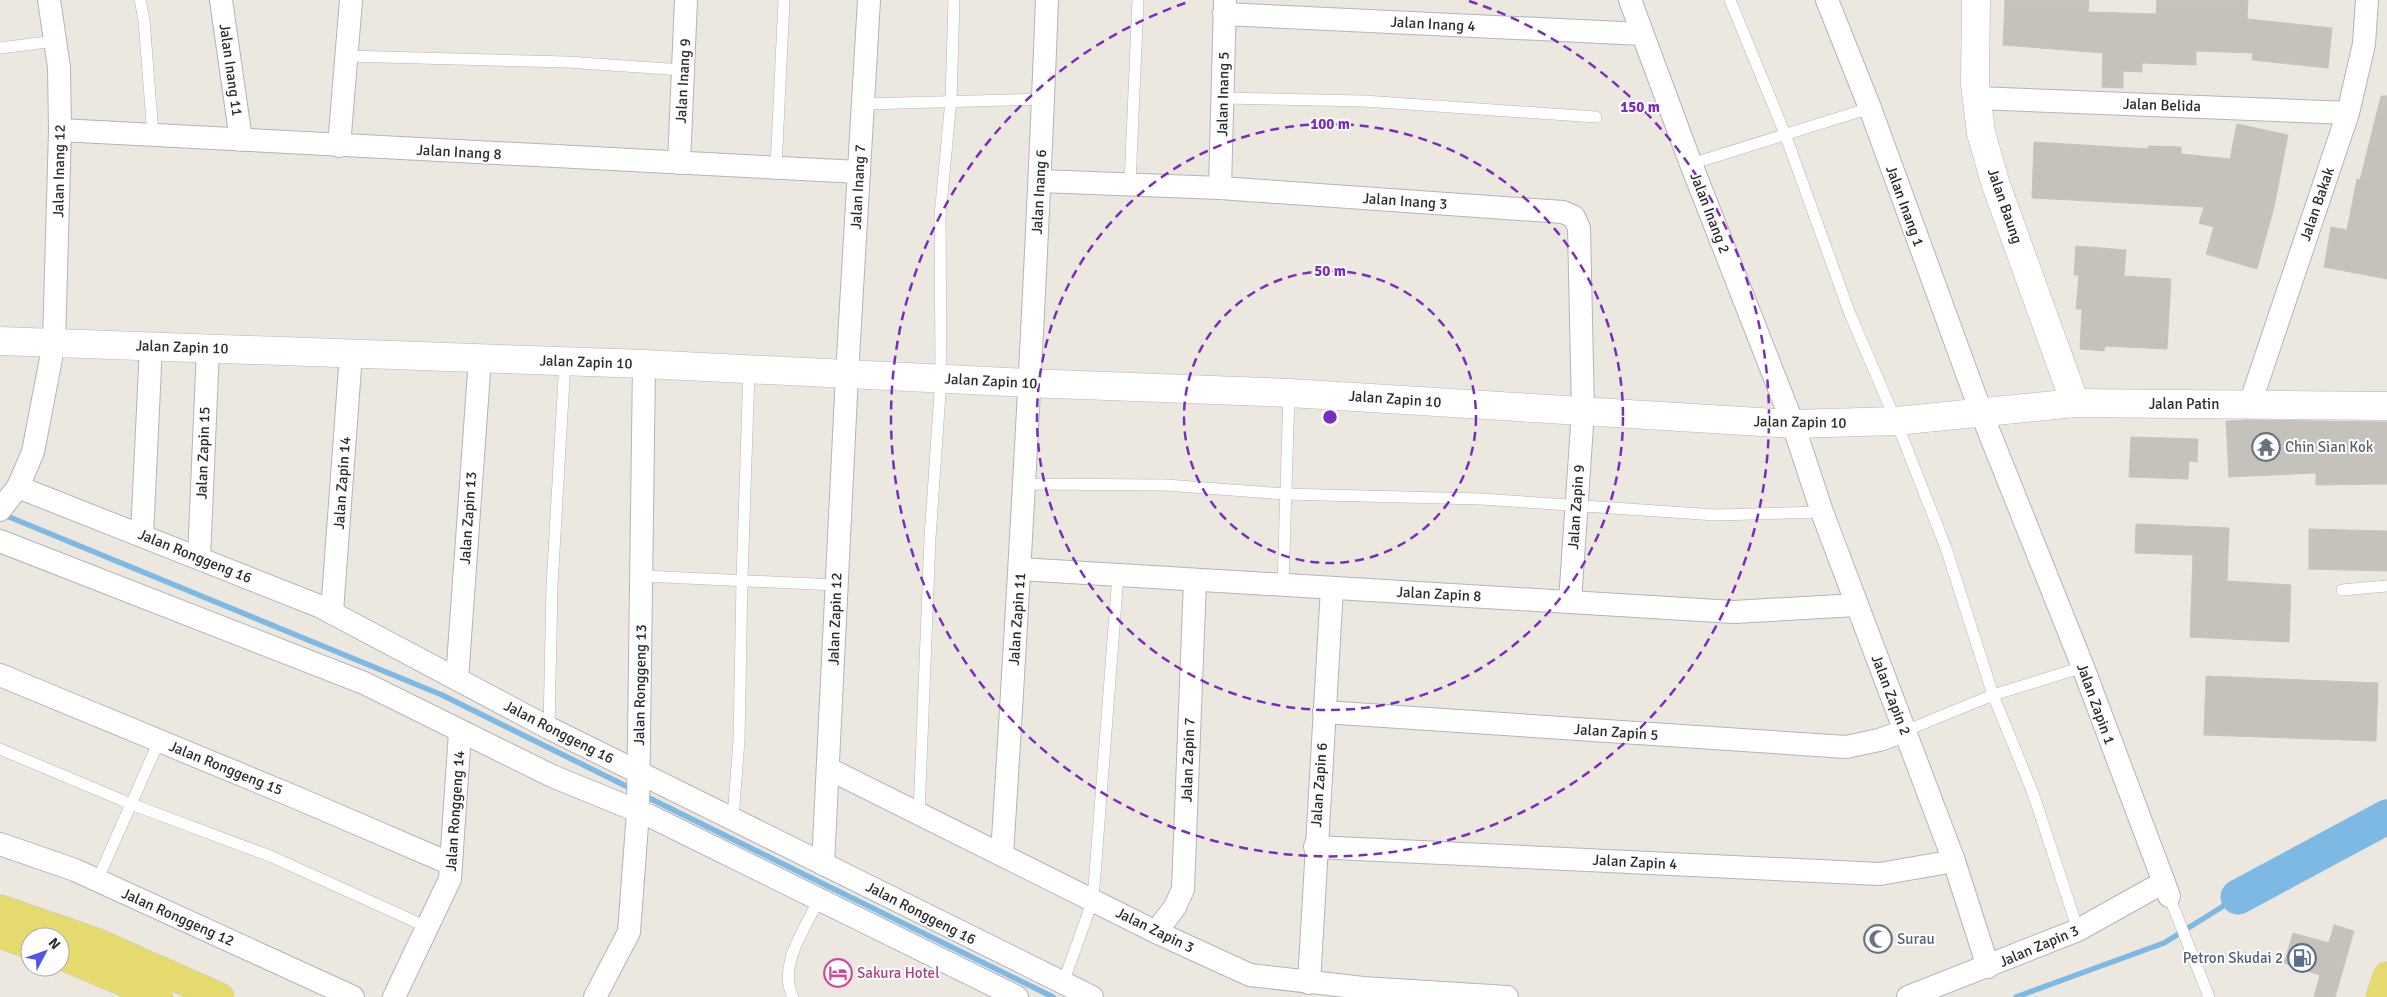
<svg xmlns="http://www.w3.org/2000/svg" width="2387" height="997" font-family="Signika,sans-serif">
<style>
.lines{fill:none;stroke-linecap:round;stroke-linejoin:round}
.stream{stroke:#7db9e3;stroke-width:5.5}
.river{stroke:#7db9e3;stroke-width:35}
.building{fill:#c5c2bb;stroke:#c7c4b9}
.service-casing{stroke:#b3b3be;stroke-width:12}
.minor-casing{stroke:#b3b3be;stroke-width:24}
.tertiary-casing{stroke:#b3b3be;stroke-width:29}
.primary-casing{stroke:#c8c8c8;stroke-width:29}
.service{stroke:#fff;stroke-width:11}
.minor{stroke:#fff;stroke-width:22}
.tertiary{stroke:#fff;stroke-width:28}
.primary{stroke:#e4da6d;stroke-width:28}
.ring{fill:none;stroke:#7b2cbf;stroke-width:2.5;stroke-dasharray:9 6}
.labels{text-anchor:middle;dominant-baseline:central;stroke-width:4;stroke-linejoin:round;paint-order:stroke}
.street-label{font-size:15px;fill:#2c2c2c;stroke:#fff}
.worship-label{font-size:15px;fill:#5b616d;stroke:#fff;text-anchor:start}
.service-label{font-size:15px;fill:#4e5e75;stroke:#fff;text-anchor:end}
.hotel-label{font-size:15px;fill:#b23c85;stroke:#fff;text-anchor:start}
.centre{fill:#7b2cbf;stroke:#fff;stroke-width:2.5}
.ring-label{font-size:15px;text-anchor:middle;font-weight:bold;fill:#7b2cbf;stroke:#fff;stroke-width:4;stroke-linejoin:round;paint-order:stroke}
</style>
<rect width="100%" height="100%" fill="#ece8e0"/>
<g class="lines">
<g class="stream">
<polyline points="2,514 442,695 632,789"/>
<polyline points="643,795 1053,997"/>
<polyline points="2016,997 2164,943 2238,897"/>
</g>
<polyline class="river" points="2238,897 2387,817"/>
</g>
<g class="building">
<polygon points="2005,0 2089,0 2088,12 2156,14 2157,0 2248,0 2247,19 2332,28 2328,68 2252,60 2253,53 2196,51 2196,65 2142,63 2142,72 2123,71 2123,88 2102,87 2103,53 2003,45"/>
<polygon points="2381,96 2387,96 2387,279 2324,267 2331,227 2347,230 2357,179 2360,180"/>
<polygon points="2237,124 2288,135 2274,207 2257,269 2206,254 2214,227 2199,223 2204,207 2032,198 2034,142 2148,149 2148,146 2181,147 2181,154 2230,159"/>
<polygon points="2076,246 2126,250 2124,276 2171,279 2167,349 2105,346 2104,351 2080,349 2082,309 2076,309 2079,275 2074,275"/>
<polygon points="2245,420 2387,422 2387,484 2316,485 2316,473 2229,477 2226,421"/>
<polygon points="2131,437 2198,439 2197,462 2189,461 2188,479 2129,477"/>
<polygon points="2136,524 2229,528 2227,581 2291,585 2289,642 2190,637 2193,555 2135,553"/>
<polygon points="2309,529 2387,531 2387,571 2309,569"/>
<polygon points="2206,676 2378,683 2376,741 2204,735"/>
<polygon points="2334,925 2354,931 2335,997 2314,997 2320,975 2284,963 2293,933 2329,943"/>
</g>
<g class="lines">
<defs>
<g id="service">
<polyline points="140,0 144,20 153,135"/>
<polyline points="1730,0 1785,134 1850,314 1896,421 1946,548 1993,695 2033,793 2078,930"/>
<polyline points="0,48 55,41"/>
<polyline points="346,56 567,62 683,70"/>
<polyline points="1224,98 1364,101 1596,117"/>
<polyline points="863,104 1043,99"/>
<polyline points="1691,164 1870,108"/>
<polyline points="776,168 784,0"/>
<polyline points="1130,184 1138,0"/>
<polyline points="1026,484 1165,485 1285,494 1481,499 1716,515 1822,512"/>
<polyline points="643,576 836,585"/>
<polyline points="1283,585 1289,393"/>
<polyline points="2342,590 2387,586"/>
<polyline points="549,728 552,586 565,361"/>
<polyline points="1905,731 1993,695 2083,667"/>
<polyline points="0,749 131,804 270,856 427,927"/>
<polyline points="919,814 930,538 941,379 940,216 951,100 954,0"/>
<polyline points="733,819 739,740 742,580 749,370"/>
<polyline points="97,881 159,741"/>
<polyline points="2169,896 2209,997"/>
<polyline points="1063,983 1093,900 1118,575"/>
<path d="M793,997C777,965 806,928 819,899"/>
</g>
<g id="minor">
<polyline points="221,0 241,140"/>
<polyline points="1630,0 1691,164 1793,424 1822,512 1954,861 1988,967"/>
<polyline points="1827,0 1870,108 1981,412 2083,667 2169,896"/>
<polyline points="1224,14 1642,34"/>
<polyline points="1977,98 2348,113"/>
<polyline points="60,130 859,172"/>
<polyline points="339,146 351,0"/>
<polyline points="679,163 686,0"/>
<polyline points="1040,181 1220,188 1563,212 1574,217 1579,228 1583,411 1570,602"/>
<polyline points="1220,188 1225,1"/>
<polyline points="2250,404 2348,113 2364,44 2367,0"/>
<polyline points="18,487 319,606 549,728 1092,997"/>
<polyline points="0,510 18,487 33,452 54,343 60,130 59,67 49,0"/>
<polyline points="142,535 151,346"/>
<polyline points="0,541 364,683 552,776 650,816 1017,997"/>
<polyline points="199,558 208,348"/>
<polyline points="1020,569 1734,612 1857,605"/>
<polyline points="332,612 351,354"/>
<polyline points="0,675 295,797 451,864"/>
<polyline points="457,679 480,358"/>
<polyline points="1324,712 1846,747 1879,740 1905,731"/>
<polyline points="829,769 1156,932 1250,975 1363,988 1507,997"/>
<polyline points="0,844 75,870 353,997"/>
<polyline points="1315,847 1880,874 1954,861"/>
<path d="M1002,855C1020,570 1036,285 1047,0"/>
<polyline points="823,864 847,374 869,0"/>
<polyline points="1156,932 1175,907 1183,889 1195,580"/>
<polyline points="1309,983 1332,588"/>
<polyline points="394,997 450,879 460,732"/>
<polyline points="595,997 629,932 638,812 644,364"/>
<polyline points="1908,997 2078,930 2164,882"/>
</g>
<g id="tertiary">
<polyline points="1976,0 1975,84 1981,133 1996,185 2075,403"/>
<polyline points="0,341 644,364 1028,383 1289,393 1793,424 1896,421 2075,403 2387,406"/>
</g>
<g id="primary">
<polyline points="0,909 96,942 220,997"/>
<polyline points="0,934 30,945"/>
<polyline points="60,955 159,997"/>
<polyline points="2380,997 2387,976"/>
</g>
</defs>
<use href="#service" class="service-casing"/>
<use href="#minor" class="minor-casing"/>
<use href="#tertiary" class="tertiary-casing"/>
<use href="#primary" class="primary-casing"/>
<use href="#service" class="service"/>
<use href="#minor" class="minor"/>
<use href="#tertiary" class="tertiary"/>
<use href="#primary" class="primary"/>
</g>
<g class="ring">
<circle cx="1330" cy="417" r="146"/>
<circle cx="1330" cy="417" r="293"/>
<path d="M1469 1A439 439 0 1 1 1191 1"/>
</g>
<defs>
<symbol id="temple-ring" viewBox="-11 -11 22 22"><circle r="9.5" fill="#fff" stroke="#6b7280" stroke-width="1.5"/><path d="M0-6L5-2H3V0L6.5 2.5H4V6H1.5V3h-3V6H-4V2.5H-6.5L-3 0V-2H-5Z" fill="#6b7280"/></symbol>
<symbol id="mosque-ring" viewBox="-11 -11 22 22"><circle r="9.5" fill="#fff" stroke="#6b7280" stroke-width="1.5"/><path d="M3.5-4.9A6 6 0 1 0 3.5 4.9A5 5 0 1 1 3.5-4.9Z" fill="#6b7280"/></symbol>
<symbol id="fuel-ring" viewBox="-11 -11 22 22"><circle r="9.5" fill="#fff" stroke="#5c6f8a" stroke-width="1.5"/><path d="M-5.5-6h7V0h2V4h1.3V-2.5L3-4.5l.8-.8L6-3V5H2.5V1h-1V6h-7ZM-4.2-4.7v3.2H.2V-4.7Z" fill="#5c6f8a"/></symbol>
<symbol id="hotel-ring" viewBox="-11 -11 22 22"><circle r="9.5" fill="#fff" stroke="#d1479c" stroke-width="1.5"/><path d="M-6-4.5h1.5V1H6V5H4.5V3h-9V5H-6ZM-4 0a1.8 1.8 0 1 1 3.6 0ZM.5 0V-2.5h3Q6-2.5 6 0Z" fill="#d1479c"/></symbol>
</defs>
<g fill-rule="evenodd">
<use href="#temple-ring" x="2250" y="431" width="32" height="32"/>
<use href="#mosque-ring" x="1862" y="923" width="32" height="32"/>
<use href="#fuel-ring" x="2286" y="942" width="32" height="32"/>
<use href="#hotel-ring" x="822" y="957" width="32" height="32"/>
</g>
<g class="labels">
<g class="street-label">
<text transform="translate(1433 24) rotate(3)">Jalan Inang 4</text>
<text transform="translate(231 70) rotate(82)">Jalan Inang 11</text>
<text transform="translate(683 81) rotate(-87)">Jalan Inang 9</text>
<text transform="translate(1223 94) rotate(-89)">Jalan Inang 5</text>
<text transform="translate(2162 105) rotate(2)">Jalan Belida</text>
<text transform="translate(459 152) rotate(3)">Jalan Inang 8</text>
<text transform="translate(59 171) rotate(-89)">Jalan Inang 12</text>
<text transform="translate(858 187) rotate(-87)">Jalan Inang 7</text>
<text transform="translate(1039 192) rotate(-87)">Jalan Inang 6</text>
<text transform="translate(1405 201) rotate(4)">Jalan Inang 3</text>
<text transform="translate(2317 204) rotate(-71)">Jalan Bakak</text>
<text transform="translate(1905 206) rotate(70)">Jalan Inang 1</text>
<text transform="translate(2005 206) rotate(71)">Jalan Baung</text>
<text transform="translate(1710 213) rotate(69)">Jalan Inang 2</text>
<text transform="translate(182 347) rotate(2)">Jalan Zapin 10</text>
<text transform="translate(586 362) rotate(2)">Jalan Zapin 10</text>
<text transform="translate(991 381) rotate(3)">Jalan Zapin 10</text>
<text transform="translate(1395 399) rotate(4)">Jalan Zapin 10</text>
<text x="2184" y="404">Jalan Patin</text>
<text transform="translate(1800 422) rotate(1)">Jalan Zapin 10</text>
<text transform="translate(203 453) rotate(-88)">Jalan Zapin 15</text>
<text transform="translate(342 483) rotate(-86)">Jalan Zapin 14</text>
<text transform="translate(1576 507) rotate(-86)">Jalan Zapin 9</text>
<text transform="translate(468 518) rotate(-86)">Jalan Zapin 13</text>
<text transform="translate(195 556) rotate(22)">Jalan Ronggeng 16</text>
<text transform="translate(1439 594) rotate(3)">Jalan Zapin 8</text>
<text transform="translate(835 619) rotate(-88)">Jalan Zapin 12</text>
<text transform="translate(1017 619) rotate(-86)">Jalan Zapin 11</text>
<text transform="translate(640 685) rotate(-89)">Jalan Ronggeng 13</text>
<text transform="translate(1891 695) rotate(69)">Jalan Zapin 2</text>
<text transform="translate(2096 704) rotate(70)">Jalan Zapin 1</text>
<text transform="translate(559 732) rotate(27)">Jalan Ronggeng 16</text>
<text transform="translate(1616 732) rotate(4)">Jalan Zapin 5</text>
<text transform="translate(1188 760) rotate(-88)">Jalan Zapin 7</text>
<text transform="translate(226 768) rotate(22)">Jalan Ronggeng 15</text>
<text transform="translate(1319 785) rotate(-86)">Jalan Zapin 6</text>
<text transform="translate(455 811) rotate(-86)">Jalan Ronggeng 14</text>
<text transform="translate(1635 862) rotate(3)">Jalan Zapin 4</text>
<text transform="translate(921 913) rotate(27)">Jalan Ronggeng 16</text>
<text transform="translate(178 917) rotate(24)">Jalan Ronggeng 12</text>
<text transform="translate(1155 930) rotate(26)">Jalan Zapin 3</text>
<text transform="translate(2039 946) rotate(-23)">Jalan Zapin 3</text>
</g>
<g class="worship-label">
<text x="2285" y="447">Chin Sian Kok</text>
<text x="1897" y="939">Surau</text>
</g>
<g class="service-label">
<text x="2283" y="958">Petron Skudai 2</text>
</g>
<g class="hotel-label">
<text x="857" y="973">Sakura Hotel</text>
</g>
</g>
<circle cx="1330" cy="417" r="8" class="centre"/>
<g class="ring-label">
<text x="1640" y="112">150 m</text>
<text x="1330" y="129">100 m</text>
<text x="1330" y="276">50 m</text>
</g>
<g transform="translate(45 952) rotate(49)"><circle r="24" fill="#ffffff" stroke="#ababab"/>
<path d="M0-4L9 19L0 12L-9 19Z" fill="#5056e9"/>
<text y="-8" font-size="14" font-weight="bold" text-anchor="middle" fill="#2c2c2c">N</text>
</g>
</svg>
